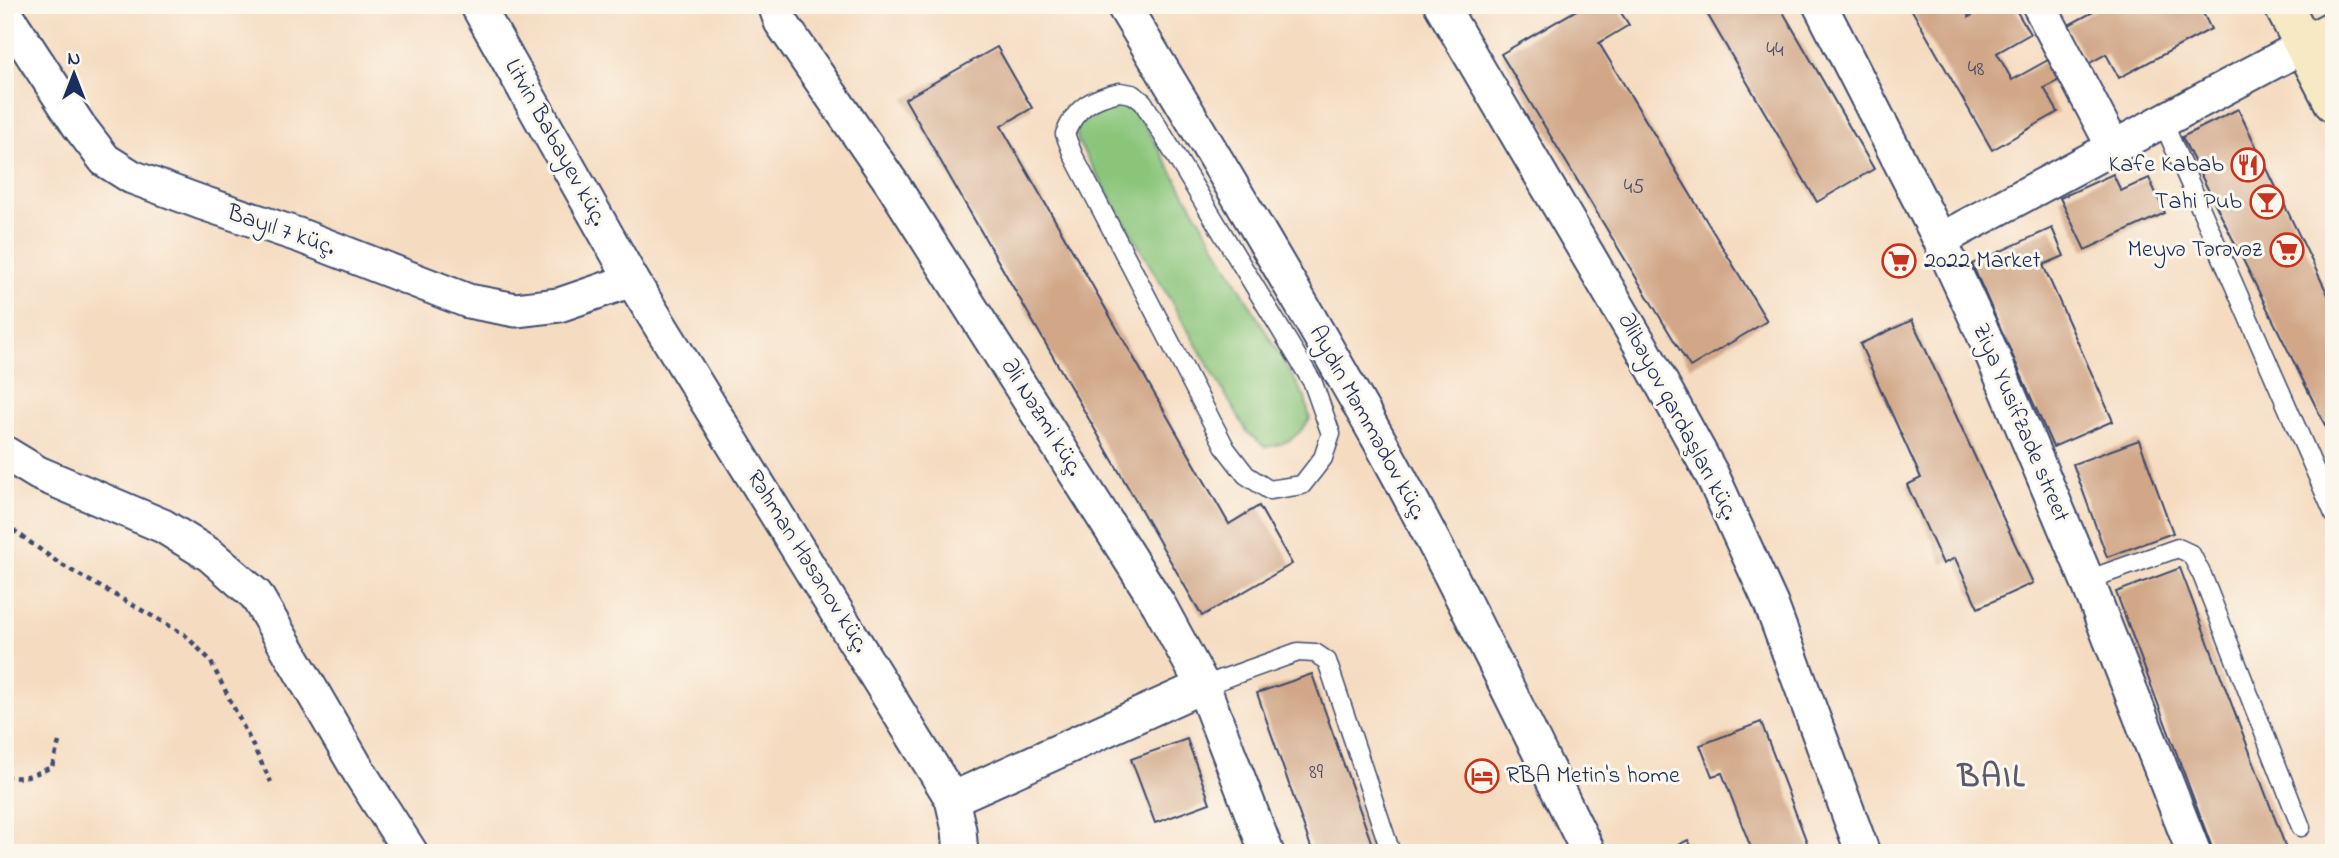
<svg xmlns="http://www.w3.org/2000/svg" width="2339" height="858" font-family="'Indie Flower',sans-serif">
<style>
.green{fill:#8ac57a;stroke:#527a6c;stroke-width:2}
.building{fill:#d1a788}
.lines{fill:none;stroke-linecap:round;stroke-linejoin:round}
.lane-casing{stroke:#3c496d;stroke-width:21}
.street-casing{stroke:#3c496d;stroke-width:37}
.secondary-casing{stroke:#3c496d;stroke-width:42}
.path{stroke:#3c496d;stroke-width:4.5;stroke-dasharray:5 5;stroke-linecap:butt}
.lane{stroke:#fff;stroke-width:18}
.street{stroke:#fff;stroke-width:33}
.secondary{stroke:#f7e9c3;stroke-width:38}
.labels{text-anchor:middle;dominant-baseline:central;stroke-width:6;stroke-linejoin:round;paint-order:stroke}
.number-label{font-size:21px;fill:#484d68}
.street-label{font-size:24px;fill:#1b2f5e;stroke:#fbf7ec}
.poi-label{font-size:24px;fill:#1b2f5e;stroke:#fbf7ec;text-anchor:end}
.district-label{font-size:32px;font-weight:bold;letter-spacing:2px;fill:#5b596d;stroke:#fbf7ec}
</style>
<rect width="100%" height="100%" fill="#fbf7ec"/>
<filter id="ink" filterUnits="userSpaceOnUse"><feTurbulence type="fractalNoise" baseFrequency=".0143" numOctaves="2"/><feDisplacementMap in="SourceGraphic" scale="14" xChannelSelector="R" yChannelSelector="G"/><feConvolveMatrix kernelMatrix="1 2 1 2 8 2 1 2 1" color-interpolation-filters="sRGB"/></filter>
<filter id="wash" filterUnits="userSpaceOnUse"><feTurbulence type="fractalNoise" baseFrequency=".00686" numOctaves="4" result="noise"/><feDisplacementMap in="SourceGraphic" scale="28" xChannelSelector="R" yChannelSelector="G"/><feGaussianBlur stdDeviation="1.57" result="paint"/><feColorMatrix in="noise" values="0 0 0 0 0 0 0 0 0 0 0 0 0 0 0 0 0 1.4 0 .05"/><feComposite in="paint" operator="in"/></filter>
<g filter="url(#wash)">
<rect width="100%" height="100%" fill="#f5dcc1"/>
<path class="green" d="M1102,100H1121L1135,109L1305,398L1310,419C1297,437 1289,444 1266,447L1248,433L1078,142C1074,116 1083,113 1102,100Z"/>
<g id="blocks">
<g class="building">
<polygon points="1576,5 1616,5 1629,25 1599,43 1767,321 1690,367 1501,54 1578,9"/>
<polygon points="1702,5 1779,5 1874,169 1817,202"/>
<polygon points="1909,5 1963,5 1969,17 1989,5 2013,5 2030,34 1997,53 2012,80 2048,60 2059,80 2044,88 2058,112 1992,150"/>
<polygon points="2106,5 2199,5 2211,29 2119,78 2106,54 2088,64 2067,26"/>
<polygon points="997,47 1032,108 1001,126 1229,524 1259,506 1292,564 1202,616 905,99"/>
<polygon points="2238,109 2334,307 2334,448 2328,431 2182,137"/>
<polygon points="2113,174 2121,191 2149,178 2165,213 2085,250 2060,198"/>
<polygon points="2052,228 2064,256 2043,265 2113,421 2053,447 1972,264"/>
<polygon points="1912,320 2033,583 1978,608 1955,558 1943,564 1907,485 1921,478 1860,344"/>
<polygon points="2139,440 2173,533 2107,557 2073,464"/>
<polygon points="2180,568 2288,853 2214,853 2116,592"/>
<polygon points="1312,674 1375,853 1313,853 1257,693"/>
<polygon points="1761,722 1811,853 1753,853 1722,773 1712,776 1700,745"/>
<polygon points="1187,739 1210,803 1155,823 1131,759"/>
<polygon points="1688,840 1695,853 1662,853"/>
<polygon points="2334,846 2334,853 2318,853 2318,852"/>
</g>
</g>
</g>
<g filter="url(#ink)">
<use href="#blocks" fill-opacity="0" stroke="#3c496d" stroke-width="2"/>
<g class="lines">
<defs>
<g id="lane">
<path d="M1120,92L1132,94L1143,102L1313,383L1331,434L1323,458L1302,485L1269,490L1246,475L1226,449L1073,155L1065,134C1076,107 1092,98 1120,92Z"/>
<polyline points="2163,122 2334,514"/>
<polyline points="2087,580 2178,548 2191,554 2202,575 2301,827"/>
<polyline points="1203,686 1298,652 1315,653 1327,661 1391,853"/>
</g>
<g id="street">
<polyline points="477,5 632,280 952,799 959,830 961,853"/>
<polyline points="775,5 781,22 893,185 1159,605 1203,686 1267,853"/>
<path d="M1123,5C1210,148 1296,292 1378,438C1453,574 1520,714 1589,853"/>
<polyline points="1441,5 1640,344 1712,475 1771,604 1863,853"/>
<polyline points="1820,5 1940,240 1983,333 2087,580 2194,853"/>
<polyline points="2039,5 2114,148"/>
<polyline points="5,13 79,126 105,160 132,177 200,202 301,236 468,301 516,310 559,305 632,280"/>
<polyline points="1940,240 2305,45"/>
<polyline points="5,453 38,473 163,526 210,555 256,595 361,775 411,853"/>
<polyline points="952,799 1203,686"/>
</g>
<g id="secondary">
<polyline points="2283,5 2334,103"/>
<polyline points="2305,45 2334,30"/>
</g>
</defs>
<use href="#lane" class="lane-casing"/>
<use href="#street" class="street-casing"/>
<use href="#secondary" class="secondary-casing"/>
<g class="path">
<polyline points="5,524 60,564 184,634 210,660 271,782"/>
<path d="M5,776C21,781 37,773 52,767L59,742"/>
</g>
<use href="#lane" class="lane"/>
<use href="#street" class="street"/>
<use href="#secondary" class="secondary"/>
</g>
</g>
<defs>
<symbol id="restaurant-ring" viewBox="-11 -11 22 22"><circle r="9.5" fill="#fbf7ec" stroke="#c8321e" stroke-width="1.5"/><path d="M-5-6h1v4h1v-4h1v4h1v-4h1v5L-1.5 .5V6h-2V.5L-5-1ZM5-6V6H3V1.5H1.5Q1.5-4 5-6Z" fill="#c8321e"/></symbol>
<symbol id="bar-ring" viewBox="-11 -11 22 22"><circle r="9.5" fill="#fbf7ec" stroke="#c8321e" stroke-width="1.5"/><path d="M-6-5H6L.8 .8V4.5H3.5V6h-7V4.5H-.8V.8Z" fill="#c8321e"/></symbol>
<symbol id="supermarket-ring" viewBox="-11 -11 22 22"><circle r="9.5" fill="#fbf7ec" stroke="#c8321e" stroke-width="1.5"/><path d="M-6-5.5h2.5l.6 2H6L4.5 2H-2.5L-4.4-4H-6ZM-1.5 3.2a1.3 1.3 0 1 0 .1 0ZM3 3.2a1.3 1.3 0 1 0 .1 0Z" fill="#c8321e"/></symbol>
<symbol id="hotel-ring" viewBox="-11 -11 22 22"><circle r="9.5" fill="#fbf7ec" stroke="#c8321e" stroke-width="1.5"/><path d="M-6-4.5h1.5V1H6V5H4.5V3h-9V5H-6ZM-4 0a1.8 1.8 0 1 1 3.6 0ZM.5 0V-2.5h3Q6-2.5 6 0Z" fill="#c8321e"/></symbol>
</defs>
<g fill-rule="evenodd">
<use href="#restaurant-ring" x="2229" y="146" width="38" height="38"/>
<use href="#bar-ring" x="2248" y="183" width="38" height="38"/>
<use href="#supermarket-ring" x="2268" y="231" width="38" height="38"/>
<use href="#supermarket-ring" x="1880" y="242" width="38" height="38"/>
<use href="#hotel-ring" x="1463" y="757" width="38" height="38"/>
</g>
<g class="labels">
<g class="number-label">
<text x="1775" y="51">44</text>
<text x="1976" y="70">48</text>
<text x="1634" y="188">45</text>
<text x="1316" y="773">89</text>
</g>
<g class="street-label">
<text transform="translate(555 143) rotate(61)">Litvin Babayev küç.</text>
<text transform="translate(281 231) rotate(19)">Bayıl 7 küç.</text>
<text transform="translate(1677 417) rotate(62)">Əlibəyov qardaşları küç.</text>
<text transform="translate(1041 418) rotate(58)">Əli Nəzmi küç.</text>
<text transform="translate(1367 423) rotate(61)">Aydın Məmmədov küç.</text>
<text transform="translate(2020 423) rotate(67)">Ziya Yusifzade street</text>
<text transform="translate(807 562) rotate(58)">Rəhman Həsənov küç.</text>
</g>
<g class="poi-label">
<text x="2224" y="165">Kafe Kabab</text>
<text x="2242" y="202">Tahi Pub</text>
<text x="2262" y="250">Meyvə Tərəvəz</text>
<text x="1924" y="261" text-anchor="start">2022 Market</text>
<text x="1506" y="776" text-anchor="start">RBA Metin's home</text>
</g>
<g class="district-label">
<text x="1992" y="778">BAIL</text>
</g>
</g>
<rect width="2339" height="858" fill="none" stroke="#fbf7ec" stroke-width="28"/>
<g transform="translate(74 74)" stroke="#fbf7ec" stroke-width="5" paint-order="stroke">
<path d="M0-5L12 26L0 18L-12 26Z" fill="#1b2f5e"/>
<text y="-10" font-size="19" font-weight="bold" text-anchor="middle" fill="#1b2f5e">N</text>
</g>
</svg>
